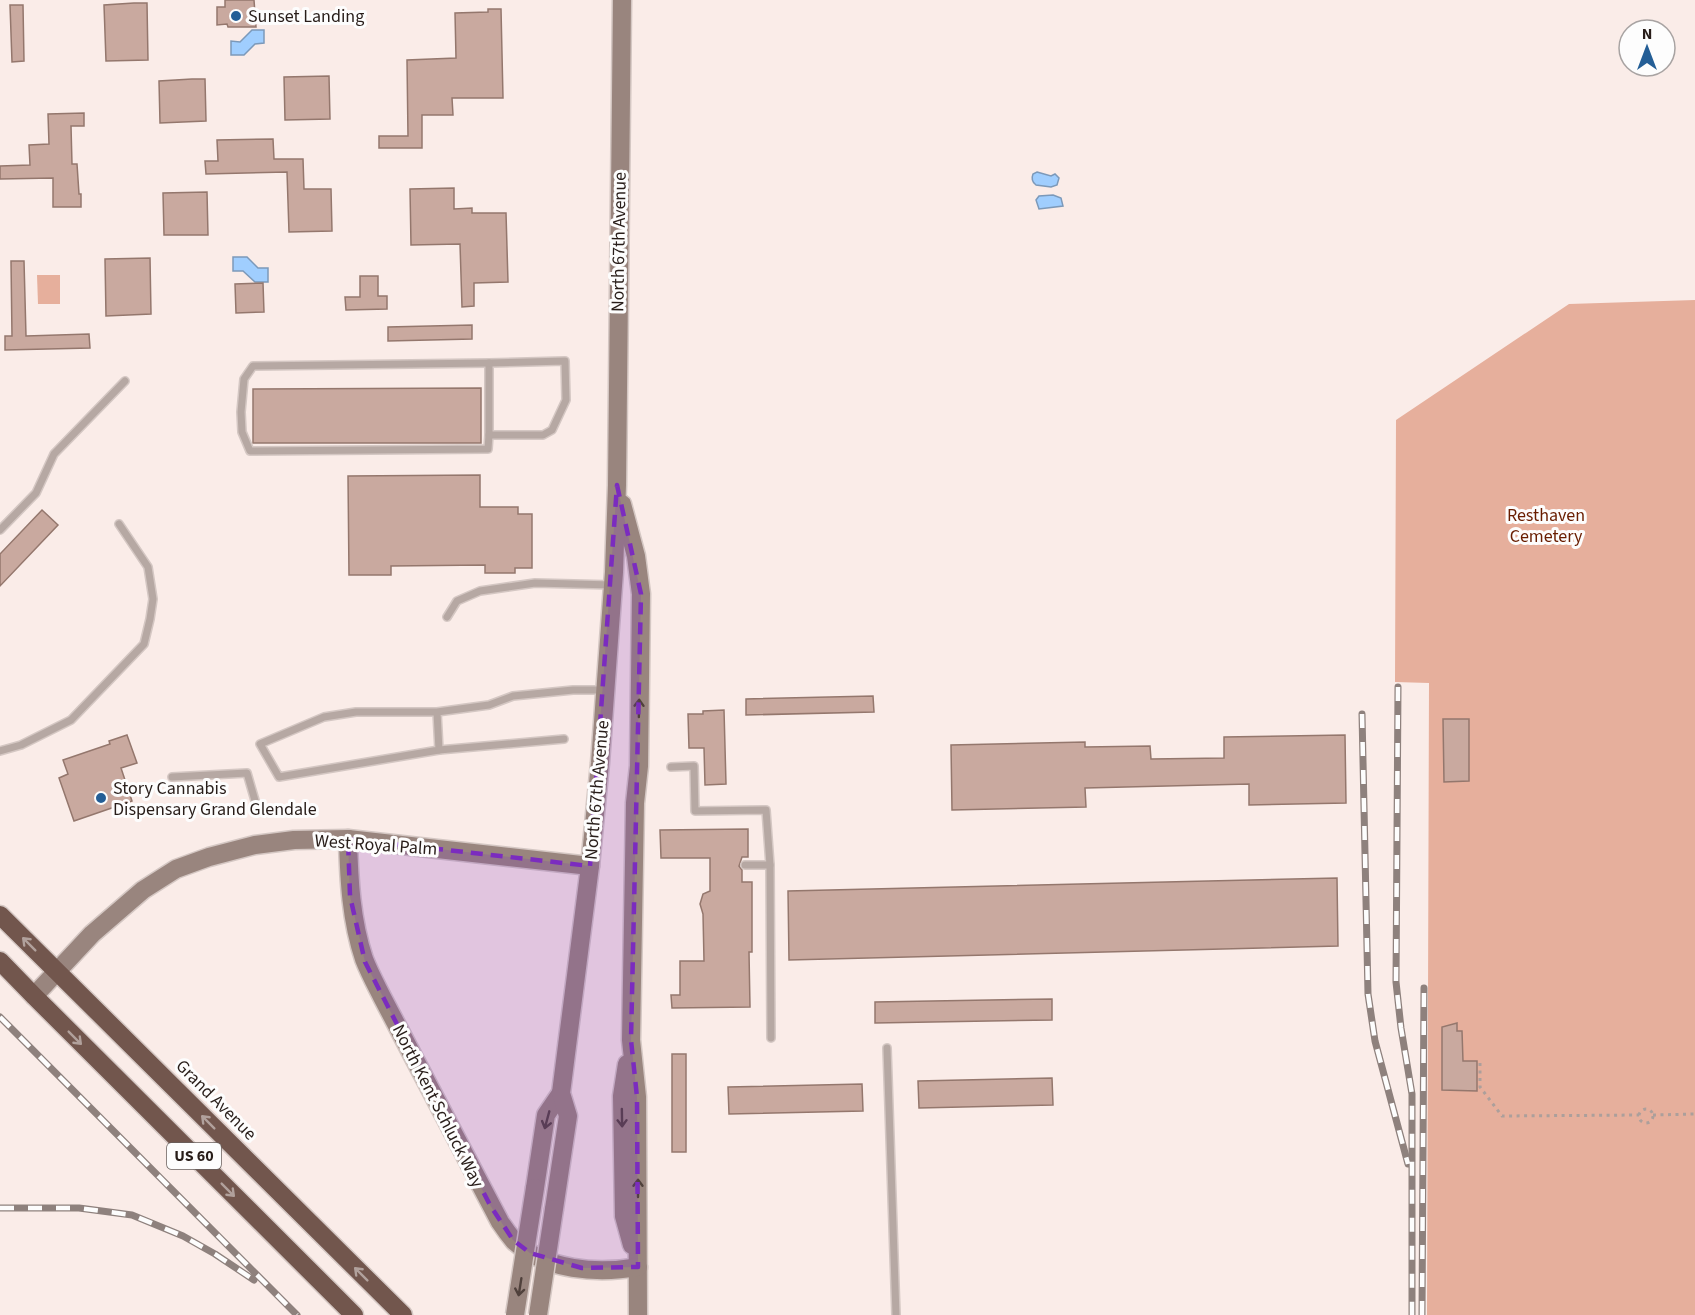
<svg xmlns="http://www.w3.org/2000/svg" width="1695" height="1315" font-family="'Source Sans 3',sans-serif">
<style>
.green{fill:#e6af9c}
.water{fill:#a0cefe;stroke:#7c99b9;stroke-width:1.5}
.building{fill:#c9a99f;stroke:#94776d;stroke-width:1.5}
.lines{fill:none;stroke-linecap:round;stroke-linejoin:round}
.lane-casing{stroke:#d4c7c3;stroke-width:10}
.secondary-casing{stroke:#d4c7c3;stroke-width:21}
.highway-casing{stroke:#d4c7c3;stroke-width:21}
.path{stroke:#ac9f9b;stroke-width:3;stroke-dasharray:3 4.5;stroke-linecap:butt}
.lane{stroke:#b6a8a3;stroke-width:7}
.secondary{stroke:#99857e;stroke-width:18}
.highway{stroke:#72564d;stroke-width:18}
.rail-casing{stroke:#8e817d;stroke-width:7}
.rail{stroke:#fdfdfd;stroke-width:4.5;stroke-dasharray:14;stroke-linecap:butt}
.secondary-bridge-casing{stroke:#d4c7c3;stroke-width:21;stroke-linecap:butt}
.secondary-bridge{stroke:#99857e;stroke-width:18}
.oneway{stroke:#50413c}
.oneway2{stroke:#b1a19c}
.marked{fill:#7b2cbf;fill-opacity:0.2;stroke:#7b2cbf;stroke-width:4.5;stroke-dasharray:12 8;stroke-linejoin:round}
.poi-dot{fill:#245e96;stroke:#fdfdfd;stroke-width:2}
.labels{text-anchor:middle;dominant-baseline:central;stroke-width:6;stroke-linejoin:round;paint-order:stroke}
.shield{fill:#fdfdfd;stroke:#68605d;stroke-width:1.5}
.shield-label{font-size:16px;font-weight:bold;fill:#281d19}
.poi-label{font-size:18px;fill:#281d19;stroke:#fdfdfd;text-anchor:start}
.street-label{font-size:18px;fill:#281d19;stroke:#fdfdfd}
.park-label{font-size:18px;fill:#691d00;stroke:#fdfdfd}
</style>
<rect width="100%" height="100%" fill="#faece8"/>
<g class="green">
<polygon points="37,275 60,275 60,304 38,304"/>
<polygon points="1695,300 1695,1315 1427,1315 1429,683 1395,682 1396,420 1569,304"/>
</g>
<g class="water">
<polygon points="252,30 264,30 264,43 255,44 244,55 231,55 231,41 240,42"/>
<path d="M1037,172L1051,176L1055,174L1059,178L1057,185L1051,187L1036,185C1032,182 1031,179 1033,174Z"/>
<polygon points="1053,195 1061,198 1063,206 1039,209 1036,200 1039,196"/>
<polygon points="233,257 247,257 258,268 268,268 268,282 255,282 243,271 233,271"/>
</g>
<g class="building">
<polygon points="225,0 254,0 256,27 228,27 227,24 217,25 217,7 225,7"/>
<polygon points="134,3 147,3 148,60 106,61 104,5"/>
<polygon points="10,5 23,5 24,61 12,62"/>
<polygon points="488,9 501,9 503,98 452,98 453,115 422,115 422,148 379,148 379,136 408,136 407,60 456,58 455,13 488,12"/>
<polygon points="329,76 330,119 285,120 284,77"/>
<polygon points="192,79 205,79 206,121 160,123 159,81"/>
<polygon points="84,113 84,126 71,126 72,164 77,164 79,194 81,194 81,207 53,207 53,178 0,179 0,166 30,165 29,145 49,144 48,114"/>
<polygon points="273,139 274,159 303,159 304,189 331,189 332,231 289,232 287,172 206,174 205,161 218,161 217,140"/>
<polygon points="454,188 454,209 472,208 472,213 506,213 508,282 474,283 474,306 462,307 460,244 411,245 410,189"/>
<polygon points="207,192 208,235 164,235 163,193"/>
<polygon points="150,258 151,314 106,316 105,259"/>
<polygon points="11,261 24,261 26,336 89,334 90,348 5,350 5,336 12,336"/>
<polygon points="360,276 378,276 378,296 387,296 387,309 346,310 345,297 360,297"/>
<polygon points="263,283 264,312 236,313 235,284"/>
<polygon points="472,325 472,339 388,341 388,327"/>
<polygon points="481,388 481,443 253,443 253,389"/>
<polygon points="480,475 480,507 518,507 518,514 532,514 532,568 515,568 515,573 485,573 485,565 391,566 391,575 349,575 348,476"/>
<polygon points="42,510 58,525 0,586 0,554"/>
<polygon points="873,696 874,712 746,715 746,699"/>
<polygon points="724,710 726,784 705,785 704,748 689,748 688,714 703,714 703,711"/>
<polygon points="1443,719 1469,719 1469,781 1444,782"/>
<polygon points="127,735 137,763 121,768 132,801 74,821 59,778 68,774 63,760 110,744 109,741"/>
<polygon points="1345,735 1346,803 1249,805 1249,784 1085,788 1086,807 952,810 951,745 1085,742 1085,747 1150,746 1151,759 1224,758 1224,737"/>
<polygon points="748,829 748,857 742,857 739,866 742,870 742,882 752,882 752,952 749,952 750,1007 672,1008 671,995 680,995 680,961 704,961 703,914 700,904 703,894 710,891 710,858 661,858 660,830"/>
<polygon points="1337,878 1338,946 789,960 788,891"/>
<polygon points="1052,999 1052,1020 875,1023 875,1002"/>
<polygon points="1457,1023 1457,1031 1462,1031 1463,1061 1477,1061 1477,1091 1442,1090 1442,1027"/>
<rect x="672" y="1054" width="14" height="98"/>
<polygon points="1052,1078 1053,1105 919,1108 918,1081"/>
<polygon points="862,1084 863,1111 729,1114 728,1087"/>
</g>
<g class="lines">
<defs>
<g id="lane">
<polygon points="565,361 566,400 552,430 543,435 489,435 489,363"/>
<polyline points="489,363 253,366 244,379 241,412 242,432 250,451 488,449 489,435"/>
<polyline points="0,530 36,493 54,454 125,381"/>
<polyline points="447,617 457,601 480,591 535,583 613,585"/>
<polyline points="437,712 439,750 279,777 260,744 324,717 356,712 437,712 489,705 513,696 573,690 605,690"/>
<polyline points="439,750 564,739"/>
<polyline points="0,751 21,745 71,720 144,644 150,619 153,599 148,567 119,524"/>
<polyline points="671,767 694,766 695,811 766,810 770,865"/>
<polyline points="172,777 247,773 256,804"/>
<polyline points="745,865 770,865 771,1038"/>
<polyline points="887,1048 896,1315"/>
</g>
<g id="secondary">
<polyline points="622,504 636,556 641,594 639,766 635,803 631,1040 637,1097 638,1315"/>
<path d="M348,839C349,880 351,920 364,959C369,972 376,985 382,997L500,1222C504,1228 509,1235 514,1241C546,1271 598,1274 638,1267"/>
<polyline points="34,996 92,934 143,890 176,869 209,857 255,845 294,840 348,839 590,866"/>
<polyline points="627,1064 622,1096 624,1216 632,1245"/>
<polyline points="535,1188 546,1115 561,1093"/>
<polyline points="554,1209 568,1116 561,1093 590,866 600,763 614,572 617,485 622,0"/>
</g>
<g id="highway">
<polyline points="0,915 403,1315"/>
<polyline points="0,961 34,996 354,1315"/>
</g>
</defs>
<use href="#lane" class="lane-casing"/>
<use href="#secondary" class="secondary-casing"/>
<use href="#highway" class="highway-casing"/>
<g class="path">
<polyline points="1480,1063 1480,1087 1502,1116 1639,1115"/>
<circle cx="1646" cy="1116" r="7"/>
<polyline points="1653,1115 1695,1114"/>
</g>
<use href="#lane" class="lane"/>
<use href="#secondary" class="secondary"/>
<use href="#highway" class="highway"/>
<defs>
<g id="rail">
<polyline points="1398,687 1396,982 1401,1028 1412,1094 1412,1315"/>
<polyline points="1362,714 1368,994 1375,1041 1408,1164"/>
<polyline points="0,1017 297,1315"/>
<polyline points="0,1208 79,1208 132,1215 183,1236 215,1254 254,1280"/>
<polyline points="1422,1315 1424,988"/>
</g>
</defs>
<use href="#rail" class="rail-casing"/>
<use href="#rail" class="rail"/>
<defs>
<g id="secondary-bridge">
<polyline points="515,1315 535,1188"/>
<polyline points="538,1315 554,1209"/>
</g>
</defs>
<use href="#secondary-bridge" class="secondary-bridge-casing"/>
<use href="#secondary-bridge" class="secondary-bridge"/>
</g>
<defs><path id="oneway-shaft" d="M-6 0H5M1.5-3L5.5 0L1.5 3" fill="none" stroke-width="1.6" stroke-linecap="round" stroke-linejoin="round" transform="scale(1.5)"/></defs>
<g class="oneway">
<use href="#oneway-shaft" transform="translate(639 708) rotate(-89)"/>
<use href="#oneway-shaft" transform="translate(622 1118) rotate(89)"/>
<use href="#oneway-shaft" transform="translate(547 1120) rotate(105)"/>
<use href="#oneway-shaft" transform="translate(638 1188) rotate(-90)"/>
<use href="#oneway-shaft" transform="translate(520 1287) rotate(99)"/>
</g>
<g class="oneway2">
<use href="#oneway-shaft" transform="translate(29 944) rotate(-135)"/>
<use href="#oneway-shaft" transform="translate(75 1038) rotate(45)"/>
<use href="#oneway-shaft" transform="translate(208 1122) rotate(-135)"/>
<use href="#oneway-shaft" transform="translate(228 1190) rotate(45)"/>
<use href="#oneway-shaft" transform="translate(361 1274) rotate(-135)"/>
</g>
<path class="marked" d="M617,485L641,594L631,1040L637,1097L638,1267L582,1268L530,1253L513,1240L490,1205L365,962L350,896L348,839L590,866Z"/>
<g class="poi-dot">
<circle cx="236" cy="16" r="6"/>
<circle cx="101" cy="798" r="6"/>
</g>
<g class="labels">
<rect class="shield" x="167" y="1143" width="54" height="26" rx="4.5"/>
<g class="shield-label">
<text x="194" y="1156">US 60</text>
</g>
<g class="poi-label">
<text x="248" y="16">Sunset Landing</text>
<text x="113" y="788">Story Cannabis<tspan x="113" dy="21">Dispensary Grand Glendale</tspan></text>
</g>
<g class="street-label">
<text transform="translate(619 242) rotate(-89)">North 67th Avenue</text>
<text transform="translate(597 790) rotate(-85)">North 67th Avenue</text>
<text transform="translate(376 845) rotate(4)">West Royal Palm</text>
<text transform="translate(216 1100) rotate(45)">Grand Avenue</text>
<text transform="translate(438 1106) rotate(63)">North Kent Schluck Way</text>
</g>
<g class="park-label">
<text x="1546" y="515">Resthaven<tspan x="1546" dy="21">Cemetery</tspan></text>
</g>
</g>
<g transform="translate(1647 48)"><circle r="28" fill="#fdfdfd" stroke="#a8a3a2" stroke-width="1.5"/>
<path d="M0-4.5L10 22L0 15L-10 22Z" fill="#245e96"/>
<text y="-9" font-size="16" font-weight="bold" text-anchor="middle" fill="#281d19">N</text>
</g>
</svg>
